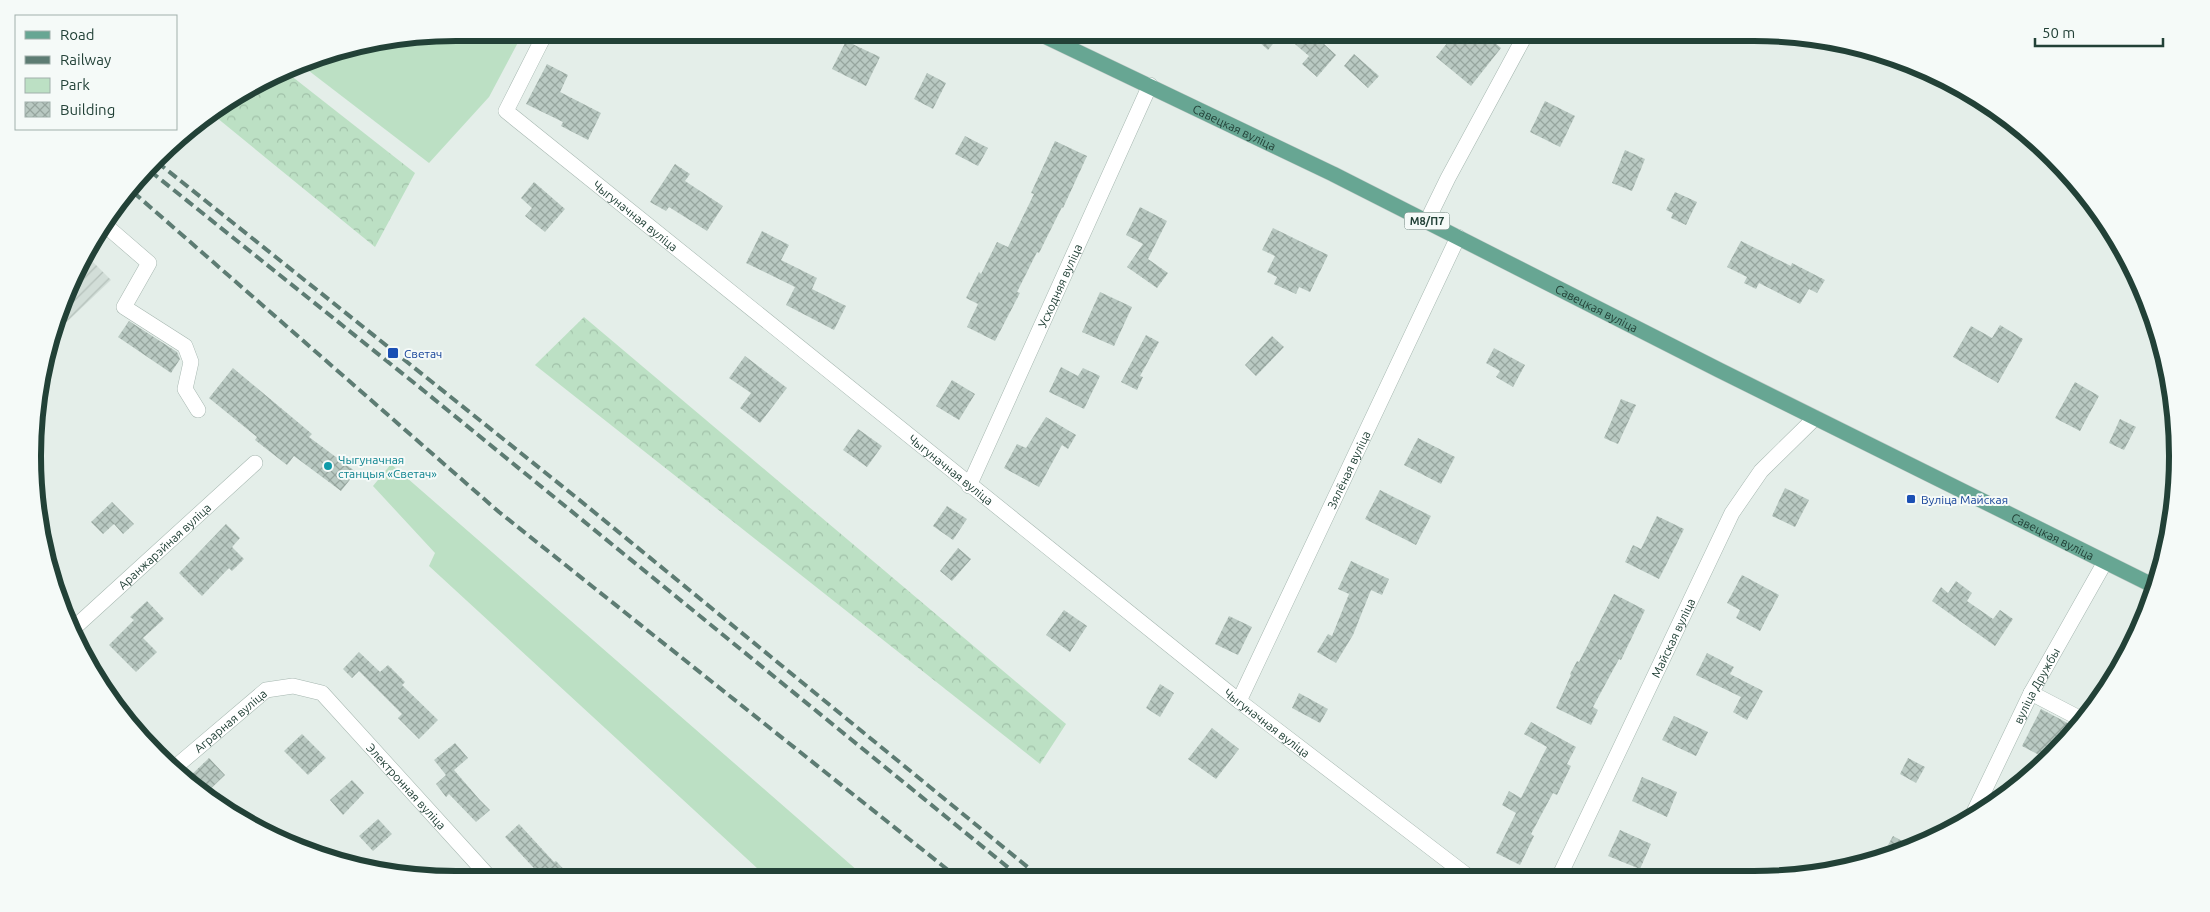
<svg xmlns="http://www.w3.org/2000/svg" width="2210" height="912" font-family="Ubuntu,sans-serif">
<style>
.industrial{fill:url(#industrial-furrows)}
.green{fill:#bce0c4}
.forest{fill:url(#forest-crowns)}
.building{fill:url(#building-cross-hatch)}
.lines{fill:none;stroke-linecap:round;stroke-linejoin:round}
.minor-casing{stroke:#a6b7b0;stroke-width:16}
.major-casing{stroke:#c1cac7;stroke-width:16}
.minor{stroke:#fff;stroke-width:15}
.major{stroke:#67a693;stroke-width:15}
.rail{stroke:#5d7c73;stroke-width:4;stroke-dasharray:10 5;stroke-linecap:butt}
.transit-dot{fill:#1a4fb4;stroke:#f5faf8;stroke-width:2}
.culture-dot{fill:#0f9aa8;stroke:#f5faf8;stroke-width:2}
.labels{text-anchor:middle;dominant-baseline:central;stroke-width:4;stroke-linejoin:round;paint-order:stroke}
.shield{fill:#f5faf8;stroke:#617871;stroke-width:1}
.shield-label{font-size:11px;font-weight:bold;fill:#224137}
.street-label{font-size:12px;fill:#224137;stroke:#f5faf8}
.transit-label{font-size:12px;fill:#164399;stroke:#f5faf8;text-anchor:start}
.culture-label{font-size:12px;fill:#0d838f;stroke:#f5faf8;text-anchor:start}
.rim{fill:none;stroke:#224137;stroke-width:6}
</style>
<defs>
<pattern id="industrial-furrows" width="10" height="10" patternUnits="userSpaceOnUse" patternTransform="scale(1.25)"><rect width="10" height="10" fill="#d2ded8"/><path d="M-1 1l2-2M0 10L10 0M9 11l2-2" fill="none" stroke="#b4c0ba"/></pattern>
<pattern id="forest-crowns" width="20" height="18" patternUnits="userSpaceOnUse" patternTransform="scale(1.25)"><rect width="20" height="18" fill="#bce0c4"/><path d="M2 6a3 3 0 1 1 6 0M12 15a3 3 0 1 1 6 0" fill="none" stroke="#a1c1a9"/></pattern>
<pattern id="building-cross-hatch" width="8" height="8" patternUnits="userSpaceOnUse" patternTransform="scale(1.25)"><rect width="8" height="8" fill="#b9c9c2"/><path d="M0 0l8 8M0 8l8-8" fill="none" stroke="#96a59e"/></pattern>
</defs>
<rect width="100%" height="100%" fill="#e4eee9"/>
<polygon class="industrial" points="85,254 111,280 51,337 55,320"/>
<g class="green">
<polygon points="456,33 523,33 489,97 429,163 300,64 320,55"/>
<polygon points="391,464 866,878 769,879 429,566 435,553 373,486"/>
</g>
<g class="forest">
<polygon points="285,71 415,173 375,247 211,113 245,89"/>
<polygon points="584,317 1066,724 1040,764 535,365"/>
</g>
<g class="building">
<polygon points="1248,32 1311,32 1336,55 1317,77 1302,64 1309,56 1282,33 1268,50"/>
<polygon points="1456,32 1482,32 1501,48 1471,86 1436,57"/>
<polygon points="846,41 880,57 866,86 832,69"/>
<polygon points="1354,54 1379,76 1368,88 1344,66"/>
<polygon points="547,64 568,75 560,92 601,113 588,140 561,126 563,122 526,104"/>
<polygon points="927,73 946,83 933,109 914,99"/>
<polygon points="1545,101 1575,116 1560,147 1530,132"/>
<polygon points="965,136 988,148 978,166 955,154"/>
<polygon points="1055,141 1087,156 1063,208 1062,207 1039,253 1037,252 1017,292 1020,293 995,341 967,327 978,304 966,298 979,272 981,274 997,242 1008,247 1034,194 1031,193"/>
<polygon points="1625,150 1645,159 1632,191 1612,183"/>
<polygon points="675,164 690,174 685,181 723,206 707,231 669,207 666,211 650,202"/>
<polygon points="534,182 565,209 545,232 525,216 532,208 521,198"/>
<polygon points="1675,192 1697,202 1686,225 1671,218 1673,213 1666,210"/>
<polygon points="1140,207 1167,221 1148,259 1168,273 1157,288 1127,267 1143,244 1126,235"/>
<polygon points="1273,228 1328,255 1310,292 1299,287 1296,294 1274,284 1277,277 1267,272 1275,256 1262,250"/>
<polygon points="762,231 789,245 781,260 817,278 812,289 846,306 834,330 786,305 795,287 746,263"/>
<polygon points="1741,241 1791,266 1792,263 1825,280 1817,293 1809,289 1800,304 1759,283 1756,289 1744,283 1747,277 1727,267"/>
<polygon points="1100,292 1132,307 1114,346 1082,332"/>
<polygon points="129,321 177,352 180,359 171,373 118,337"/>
<polygon points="2000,325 2023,339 1998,383 1953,357 1971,326 1992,338"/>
<polygon points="1146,335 1159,342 1140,376 1143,377 1137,390 1121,382"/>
<polygon points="1272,336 1284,347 1256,376 1245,365"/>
<polygon points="1494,348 1525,365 1513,387 1496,377 1500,371 1486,363"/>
<polygon points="745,356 787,388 760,423 740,408 751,393 729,378"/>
<polygon points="1061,367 1078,376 1083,368 1100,376 1084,409 1049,392"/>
<polygon points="233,368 312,434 309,437 356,472 341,491 294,456 287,465 255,440 257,437 209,398"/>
<polygon points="952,380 975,394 959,420 936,406"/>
<polygon points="2075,382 2099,396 2080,431 2055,418"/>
<polygon points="1621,399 1636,405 1618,444 1604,438"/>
<polygon points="1046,417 1076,435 1068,449 1062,445 1039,487 1004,468 1017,444 1026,448"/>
<polygon points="2120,419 2136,427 2124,450 2109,443"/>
<polygon points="858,429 882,446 867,467 843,450"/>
<polygon points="1418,438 1455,457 1441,484 1404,465"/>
<polygon points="1785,488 1809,500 1795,527 1772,516"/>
<polygon points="1380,490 1431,516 1416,545 1365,519"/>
<polygon points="112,502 134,524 123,534 114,524 103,534 91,522"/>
<polygon points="947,506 967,519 953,540 933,526"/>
<polygon points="1657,516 1684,529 1659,579 1625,562 1633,545 1641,549"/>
<polygon points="226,524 240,538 232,547 244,559 232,571 229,568 202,596 179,573"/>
<polygon points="958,548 971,559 952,581 940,571"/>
<polygon points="1351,561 1389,579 1382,595 1371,590 1353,635 1336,663 1317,652 1328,634 1332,636 1349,594 1338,589"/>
<polygon points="1742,575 1779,595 1760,631 1736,618 1740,610 1727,603"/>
<polygon points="1956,581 1972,593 1967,601 1993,619 2000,610 2013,619 1995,646 1932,601 1941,587 1948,593"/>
<polygon points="1614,594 1645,610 1621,660 1619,659 1593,707 1598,710 1591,725 1556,708 1571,675 1570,674 1577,661 1579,662"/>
<polygon points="147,601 164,619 143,638 157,652 136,672 109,645 134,620 130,617"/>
<polygon points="1064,610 1087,626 1070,652 1046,635"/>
<polygon points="1229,616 1252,627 1238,655 1215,644"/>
<polygon points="359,652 380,672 388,665 405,682 402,685 438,720 419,739 398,718 402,714 359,671 352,678 343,669"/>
<polygon points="1707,653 1734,667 1730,674 1763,691 1747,720 1733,712 1741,697 1696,675"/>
<polygon points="1160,684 1174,693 1160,717 1146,708"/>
<polygon points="1299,693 1328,709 1320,723 1292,708"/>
<polygon points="2041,709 2075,727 2047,759 2022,746"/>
<polygon points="1674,716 1708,732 1696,756 1662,740"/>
<polygon points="1531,722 1576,747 1567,764 1571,766 1557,795 1553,793 1531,834 1534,836 1520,865 1496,853 1516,813 1502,805 1509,791 1521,798 1547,747 1524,734"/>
<polygon points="1212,728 1239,749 1216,779 1188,759"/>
<polygon points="302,734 326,758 308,775 284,751"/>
<polygon points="455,743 468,758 454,770 479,799 490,810 476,822 449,794 446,797 436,784 446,775 434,760"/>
<polygon points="209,758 225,775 204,795 186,780"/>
<polygon points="1908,758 1925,767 1916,783 1900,774"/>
<polygon points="1642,777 1677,792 1667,817 1632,801"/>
<polygon points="352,780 364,793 343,815 330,800"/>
<polygon points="378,819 392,834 373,851 359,836"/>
<polygon points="519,824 554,862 556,861 573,879 544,879 505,837"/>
<polygon points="1620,830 1651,844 1640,869 1608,856"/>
<polygon points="1893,836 1915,848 1882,856"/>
</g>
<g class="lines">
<defs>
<g id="minor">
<path id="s1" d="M546,32L506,111L1239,701L1469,877"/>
<polyline points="1427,221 1448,178 1527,32"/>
<polyline points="105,225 149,263 124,307 185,346 191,362 185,389 198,410"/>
<path id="s2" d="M969,486L1150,85"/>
<path id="s3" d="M74,628L255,463"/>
<polyline points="2031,693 2081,719"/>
<path id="s4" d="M1239,701L1458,237"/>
<path id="s5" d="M173,769L266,690L293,686L322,693L491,879"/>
<path id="s6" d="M1974,812L2031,693L2105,562"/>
<path id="s7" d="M1559,877L1732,513L1761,471L1815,418"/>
</g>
<g id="major">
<path id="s8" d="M1036,32L1333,174L1719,370L2156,587"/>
</g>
</defs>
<use href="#minor" class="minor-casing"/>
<use href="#major" class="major-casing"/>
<use href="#minor" class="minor"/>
<use href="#major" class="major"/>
<g class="rail">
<polyline points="157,162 577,498 1041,878"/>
<polyline points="150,171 418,386 1021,878"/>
<polyline points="133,192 499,512 958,878"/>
</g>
</g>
<g class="transit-dot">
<rect x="387" y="347" width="12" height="12" rx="2.5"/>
<rect x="1906" y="494" width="10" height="10" rx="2.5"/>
</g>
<circle class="culture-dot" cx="328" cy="466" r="5"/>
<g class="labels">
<rect class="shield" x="1404.5" y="212.5" width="45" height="17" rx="4"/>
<g class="shield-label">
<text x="1427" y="221">М8/П7</text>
</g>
<g class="street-label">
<text stroke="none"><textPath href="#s8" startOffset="220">Савецкая вуліца</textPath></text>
<text stroke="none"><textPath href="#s1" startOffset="255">Чыгуначная вуліца</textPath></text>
<text stroke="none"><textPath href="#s2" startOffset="220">Усходняя вуліца</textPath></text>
<text stroke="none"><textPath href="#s8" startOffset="625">Савецкая вуліца</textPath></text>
<text stroke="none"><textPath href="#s4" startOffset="256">Зялёная вуліца</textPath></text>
<text stroke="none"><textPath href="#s1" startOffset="660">Чыгуначная вуліца</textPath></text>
<text stroke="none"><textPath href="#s8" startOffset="1135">Савецкая вуліца</textPath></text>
<text stroke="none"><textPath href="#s3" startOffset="122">Аранжарэйная вуліца</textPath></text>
<text stroke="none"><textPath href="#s7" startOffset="265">Майская вуліца</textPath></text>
<text stroke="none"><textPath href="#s6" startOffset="141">вуліца Дружбы</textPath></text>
<text stroke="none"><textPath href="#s5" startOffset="75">Аграрная вуліца</textPath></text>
<text stroke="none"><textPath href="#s1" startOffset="1065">Чыгуначная вуліца</textPath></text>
<text stroke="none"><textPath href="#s5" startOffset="305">Электронная вуліца</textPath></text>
</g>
<g class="transit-label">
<text x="404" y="353">Светач</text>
<text x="1921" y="499">Вуліца Майская</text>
</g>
<g class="culture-label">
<text x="338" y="459">Чыгуначная<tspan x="338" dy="14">станцыя «Светач»</tspan></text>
</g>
</g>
<path d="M0 0H2210V912H0ZM456 41H1754A415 415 0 0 1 2169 456V456A415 415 0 0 1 1754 871H456A415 415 0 0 1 41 456V456A415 415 0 0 1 456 41Z" fill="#f5faf8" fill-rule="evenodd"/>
<path class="rim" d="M456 41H1754A415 415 0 0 1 2169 456V456A415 415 0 0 1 1754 871H456A415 415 0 0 1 41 456V456A415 415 0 0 1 456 41Z"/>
<rect x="15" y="15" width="162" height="115" fill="#f5faf8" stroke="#a1b0ab"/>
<rect x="25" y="31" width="25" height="8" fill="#67a693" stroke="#a1b0ab"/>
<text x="60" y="40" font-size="15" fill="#224137">Road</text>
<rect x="25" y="56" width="25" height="8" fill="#5d7c73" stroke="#a1b0ab"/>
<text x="60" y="65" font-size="15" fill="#224137">Railway</text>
<rect x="25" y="78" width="25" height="15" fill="#bce0c4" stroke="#a1b0ab"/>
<text x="60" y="90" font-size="15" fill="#224137">Park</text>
<rect x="25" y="102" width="25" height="15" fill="url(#building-cross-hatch)" stroke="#a1b0ab"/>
<text x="60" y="115" font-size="15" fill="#224137">Building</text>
<path d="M2035 38v8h128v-8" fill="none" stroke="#224137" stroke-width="2.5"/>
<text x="2042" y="38" font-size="15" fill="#224137" stroke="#f5faf8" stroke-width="4" paint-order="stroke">50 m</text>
</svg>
